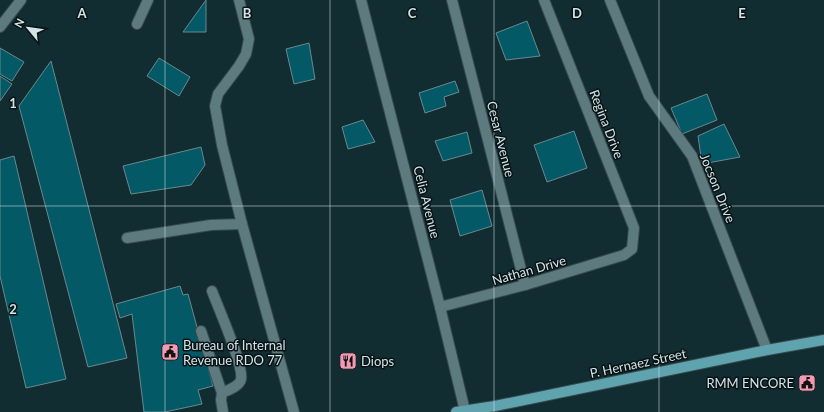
<svg xmlns="http://www.w3.org/2000/svg" width="824" height="412" font-family="Lato,sans-serif">
<style>
.building{fill:#035a66;stroke:#6b888d}
.lines{fill:none;stroke-linecap:round;stroke-linejoin:round}
.minor-casing{stroke:#374b4e;stroke-width:12}
.major-casing{stroke:#374b4e;stroke-width:12}
.minor{stroke:#5d7a7f;stroke-width:10}
.major{stroke:#5fa3af;stroke-width:10}
.grid{fill:none;stroke:#d4e3e6;stroke-width:1;stroke-opacity:0.55}
.labels{text-anchor:middle;dominant-baseline:central;stroke-width:3;stroke-linejoin:round;paint-order:stroke}
.street-label{font-size:13px;fill:#d4e3e6;stroke:#081315}
.poi-label{font-size:13px;fill:#d4e3e6;stroke:#081315;text-anchor:start}
.grid-label{font-size:13px;text-anchor:middle;font-weight:bold;fill:#d4e3e6;stroke:#081315;stroke-width:3;stroke-linejoin:round;paint-order:stroke}
</style>
<rect width="100%" height="100%" fill="#122d31"/>
<g class="building">
<polygon points="206,0 206,32 183,32"/>
<polygon points="527,21 540,56 506,60 496,33"/>
<polygon points="309,43 315,79 294,84 286,49"/>
<polygon points="0,48 24,62 12,81 0,74"/>
<polygon points="159,58 190,77 179,96 147,76"/>
<polygon points="51,61 127,358 88,367 19,106"/>
<polygon points="0,76 12,84 0,101"/>
<polygon points="455,81 459,92 444,97 446,106 425,113 419,93"/>
<polygon points="707,94 717,120 682,134 671,108"/>
<polygon points="363,120 375,142 348,149 342,127"/>
<polygon points="724,124 740,157 702,164 698,136"/>
<polygon points="574,131 587,168 547,182 534,145"/>
<polygon points="467,132 472,153 443,161 435,141"/>
<polygon points="201,147 205,165 191,185 131,194 123,166"/>
<polygon points="14,156 66,379 26,388 0,276 0,160"/>
<polygon points="482,190 492,226 460,236 450,200"/>
<polygon points="180,286 183,295 188,294 213,386 198,390 202,404 165,412 144,412 132,314 120,318 116,304"/>
</g>
<g class="lines">
<defs>
<g id="minor">
<polyline points="239,0 249,39 246,54 239,66 218,94 215,106 222,145 242,224 294,412"/>
<polyline points="361,0 440,307 465,411"/>
<polyline points="452,0 525,285"/>
<polyline points="610,0 649,96 692,156 767,350"/>
<polyline points="137,24 148,0"/>
<polyline points="0,27 21,0"/>
<polyline points="127,238 211,225 242,224"/>
<path d="M212,291C218,307 244,366 241,379C240,386 228,390 222,393L221,400L223,412"/>
<polyline points="440,307 525,285 624,255 632,249 634,228 544,0"/>
<polyline points="201,331 222,393"/>
</g>
<polyline id="major" points="456,412 495,406 767,350 824,340"/>
</defs>
<use href="#minor" class="minor-casing"/>
<use href="#major" class="major-casing"/>
<use href="#minor" class="minor"/>
<use href="#major" class="major"/>
</g>
<path class="grid" d="M165,0V412M330,0V412M494,0V412M659,0V412M0,206H824"/>
<defs>
<symbol id="civic-square" viewBox="-11 -11 22 22"><rect x="-9" y="-9" width="18" height="18" rx="4" fill="#f19ab4" stroke="#081315"/><path d="M-.6-6.5H3V-4.5H.6V-3L4-1V1h2V6H-6V1h2V-1L-.6-3ZM-1.2 2.5V6h2.4V2.5Z" fill="#111"/></symbol>
<symbol id="restaurant-square" viewBox="-11 -11 22 22"><rect x="-9" y="-9" width="18" height="18" rx="4" fill="#f19ab4" stroke="#081315"/><path d="M-5-6h1v4h1v-4h1v4h1v-4h1v5L-1.5 .5V6h-2V.5L-5-1ZM5-6V6H3V1.5H1.5Q1.5-4 5-6Z" fill="#111"/></symbol>
</defs>
<g fill-rule="evenodd">
<use href="#civic-square" x="160" y="342" width="20" height="20"/>
<use href="#restaurant-square" x="338" y="351" width="20" height="20"/>
<use href="#civic-square" x="797" y="373" width="20" height="20"/>
</g>
<g class="labels">
<g class="street-label">
<text transform="translate(607 124) rotate(69)">Regina Drive</text>
<text transform="translate(501 139) rotate(76)">Cesar Avenue</text>
<text transform="translate(718 188) rotate(68)">Jocson Drive</text>
<text transform="translate(427 202) rotate(76)">Celia Avenue</text>
<text transform="translate(529 270) rotate(-16)">Nathan Drive</text>
<text transform="translate(638 363) rotate(-12)">P. Hernaez Street</text>
</g>
<g class="poi-label">
<text x="183" y="345">Bureau of Internal<tspan x="183" dy="15">Revenue RDO 77</tspan></text>
<text x="361" y="361">Diops</text>
<text x="794" y="383" text-anchor="end">RMM ENCORE</text>
</g>
</g>
<g class="grid-label">
<text x="82" y="18">A</text>
<text x="247" y="18">B</text>
<text x="412" y="18">C</text>
<text x="577" y="18">D</text>
<text x="742" y="18">E</text>
<text x="13" y="108">1</text>
<text x="13" y="314">2</text>
</g>
<g transform="translate(28 28) rotate(299)" stroke="#081315" stroke-width="3" paint-order="stroke">
<path d="M0-3L7 15L0 10L-7 15Z" fill="#d4e3e6"/>
<text y="-6" font-size="11" font-weight="bold" text-anchor="middle" fill="#d4e3e6">N</text>
</g>
</svg>
